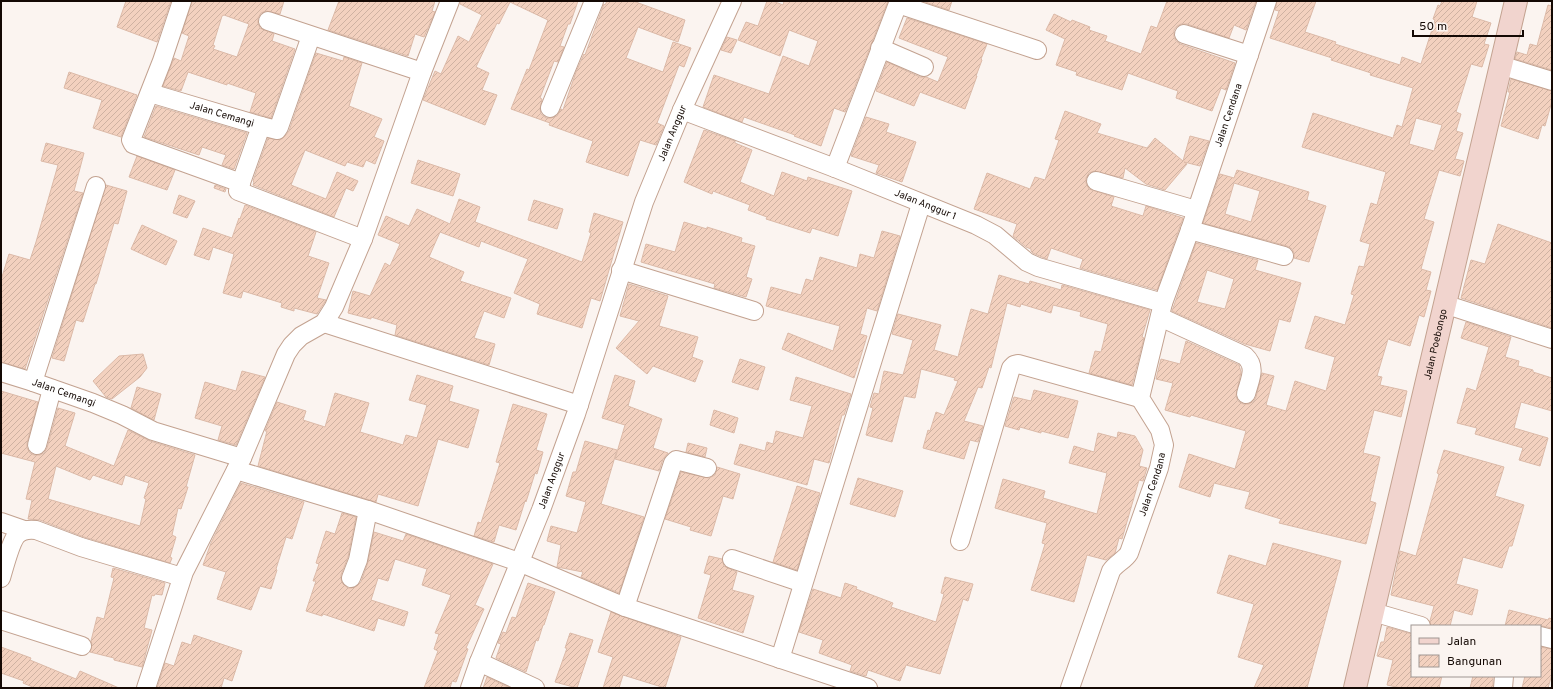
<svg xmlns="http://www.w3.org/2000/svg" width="1553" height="689" font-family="Overpass,sans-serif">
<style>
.building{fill:url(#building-hatch);stroke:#dcbaa8;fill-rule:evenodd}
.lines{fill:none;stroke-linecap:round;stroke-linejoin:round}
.street-casing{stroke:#c3a290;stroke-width:20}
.secondary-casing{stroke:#c3a290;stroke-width:24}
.street{stroke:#fff;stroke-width:18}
.secondary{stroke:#f1d4ce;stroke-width:22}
.labels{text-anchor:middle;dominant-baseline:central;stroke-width:3;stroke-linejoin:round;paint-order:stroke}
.street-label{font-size:10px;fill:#140904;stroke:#fbf4f0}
</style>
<defs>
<pattern id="building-hatch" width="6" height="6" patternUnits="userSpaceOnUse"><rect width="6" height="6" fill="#f3d1bf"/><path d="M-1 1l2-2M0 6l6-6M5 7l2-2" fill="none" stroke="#cfb2a2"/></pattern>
</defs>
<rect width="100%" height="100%" fill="#fbf4f0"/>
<g class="building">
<polygon points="126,1 171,1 157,42 117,27"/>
<path d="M192,1H284L280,14L266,11L261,13L258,18V23L260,28L274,34L272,41L295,49L271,118L250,112L256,93L227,83V85L188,72L181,91L163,86L174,58L181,61L189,36L182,33ZM224,15L249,24L237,57L213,49L215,46L213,45L222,16Z"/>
<polygon points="339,1 435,1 432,11 435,12 424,37 415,34 408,56 328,30"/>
<polygon points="460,1 578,1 570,24 568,24 560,46 564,47 558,62 554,61 540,98 542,99 540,109 541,114 546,118 551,118 557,116 561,109 563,110 576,72 584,54 585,55 604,4 605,5 607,1 633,1 685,20 678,42 638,27 626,58 663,72 673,42 691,48 684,67 679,65 657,123 664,126 656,145 640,140 628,176 586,162 593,141 549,125 550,123 511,109 527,69 529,70 548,20 510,2 499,24 497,23 476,67 489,73 482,90 497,95 485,125 423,100 435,71 441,74 458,36 469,42 482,15 460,4"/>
<polygon points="767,1 773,1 783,5 784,1 888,1 845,112 834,108 821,146 794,136 795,135 744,117 742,122 703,107 714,75 769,94 783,56 809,66 818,41 789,30 780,56 738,40 746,22 758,26"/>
<polygon points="922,1 952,1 949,10"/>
<polygon points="1167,1 1256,1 1246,30 1234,25 1229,38 1187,24 1181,24 1177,26 1174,30 1174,37 1176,41 1180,44 1235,63 1226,90 1221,88 1212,111 1176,98 1178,91 1128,73 1122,90 1076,75 1077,72 1056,65 1065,39 1046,30 1054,14 1071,22 1072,20 1090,27 1089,30 1107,36 1105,41 1141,54 1151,26 1157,28"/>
<path d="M1277,1H1316L1305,32L1336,42L1335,44L1400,65L1402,57L1421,64L1435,20L1433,19L1438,5L1440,6L1442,1H1477L1472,17L1491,23L1484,44L1489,45L1482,67L1471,64L1456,112L1461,114L1456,131L1463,133L1455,159L1464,161L1460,176L1439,170L1424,219L1434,222L1421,269L1431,272L1426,290L1431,291L1424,317L1419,315L1410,346L1388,339L1377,376L1382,377L1380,385L1407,391L1401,417L1374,410L1363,453L1380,457L1370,501L1376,503L1366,544L1279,523L1281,519L1245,508L1250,492L1214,483L1210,497L1179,487L1189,454L1235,469L1246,431L1191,415L1190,417L1165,410L1173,383L1156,379L1161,359L1180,364L1186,341L1239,365L1241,372L1236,396L1238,401L1243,404H1249L1254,401L1256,397L1262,373L1274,376L1266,405L1286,411L1295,381L1326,391L1335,357L1305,348L1315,316L1345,325L1354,295L1351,294L1359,266L1364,267L1370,244L1360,241L1371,203L1377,205L1386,172L1302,147L1313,113L1393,138L1397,125L1402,127L1413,88L1370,75L1371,73L1331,60L1332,58L1270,38L1279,11L1275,10ZM1416,118L1442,125L1434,151L1409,144Z"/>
<polygon points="1548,5 1552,6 1552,70 1515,59 1517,52 1527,55 1530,44 1537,46"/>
<polygon points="907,18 987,44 981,59 982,60 976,76 977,76 965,109 920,92 914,106 876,91 887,62 920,77 926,77 938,82 948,57 899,38"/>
<polygon points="727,37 737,40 731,53 721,50"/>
<polygon points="316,53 343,61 344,57 362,63 349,106 382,119 374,137 384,141 375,164 366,160 363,167 347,162 345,166 305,150 291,185 326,199 337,172 358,181 353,191 346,188 334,217 253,185 254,182 253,181 268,138 280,140 285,136 289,131"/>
<polygon points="69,72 137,95 121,137 93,128 102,100 64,88"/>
<polygon points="1511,79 1552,91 1552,101 1545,126 1542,125 1538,139 1501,126 1510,92 1508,92"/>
<polygon points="156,106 247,133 234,169 222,165 226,155 202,147 199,155 144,137"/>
<polygon points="1065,111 1101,124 1097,133 1147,148 1155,138 1183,161 1190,136 1209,141 1200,166 1184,162 1187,164 1165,190 1146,184 1125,168 1123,178 1094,171 1089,173 1086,178 1086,183 1089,189 1114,197 1111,206 1143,216 1146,206 1183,218 1157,290 1080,268 1083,259 1051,248 1047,259 1042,257 1033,253 1031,251 1031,249 1026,247 1013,236 1017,224 974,209 987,173 1030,189 1035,177 1045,180 1059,140 1055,139"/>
<polygon points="866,117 889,124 886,132 916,142 902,182 876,173 879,165 851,156"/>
<polygon points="704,130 735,141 735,143 752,150 740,182 747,185 774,196 782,172 807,181 808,177 852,191 838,236 812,228 810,233 766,219 767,217 748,210 750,205 713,191 712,194 684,182"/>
<polygon points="46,143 84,153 74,191 83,193 25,369 1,362 1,280 9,254 30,260 36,242 58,165 41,161"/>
<polygon points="137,156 175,170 167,190 129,177"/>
<polygon points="418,160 460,174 453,196 411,183"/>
<path d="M1237,170L1309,192L1307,200L1326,206L1309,262L1294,258V253L1292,249L1287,246L1203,223L1220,174L1234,178ZM1234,183L1260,191L1251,222L1225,214Z"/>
<polygon points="106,185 127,191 118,224 114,223 96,284 95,284 83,322 76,320 64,361 52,358"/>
<polygon points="215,185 226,189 225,192 214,188"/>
<polygon points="179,195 195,201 187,218 173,213"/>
<polygon points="459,199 480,207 475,222 582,262 591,233 589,232 594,213 623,222 600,301 591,298 582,328 537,314 540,304 514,293 528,259 481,241 479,247 440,232 429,257 464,272 460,281 511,298 504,318 484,311 474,338 495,344 489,365 395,335 397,325 371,317 371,319 348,313 353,291 370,296 385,263 390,266 400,244 378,235 386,216 409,226 417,209 450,224"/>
<polygon points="534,200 563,209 557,229 528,220"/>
<polygon points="245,205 316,232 308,256 329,263 317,298 326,300 317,314 294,308 294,311 281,307 282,303 243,291 241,298 223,293 234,254 213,247 209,260 194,255 203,228 232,238 239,218 240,219"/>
<polygon points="684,222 707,229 707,227 742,238 741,242 755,246 746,277 752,279 746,297 714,288 715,284 641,262 646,244 675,252"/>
<polygon points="1498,224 1552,243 1552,328 1461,298 1471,260 1485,264"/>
<polygon points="142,225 177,241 166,265 131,249"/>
<polygon points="882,231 900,236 877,311 867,308 860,334 867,336 854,378 782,349 788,333 833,351 840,326 766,306 771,287 801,295 806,279 813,281 820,257 857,268 860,254 874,258"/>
<path d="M1196,243L1258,260L1255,270L1301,283L1290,322L1279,319L1270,351L1245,344L1172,311ZM1207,270L1234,279L1225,309L1197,302Z"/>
<polygon points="999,275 1029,284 1030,281 1061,290 1062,285 1150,310 1142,337 1144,338 1132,385 1089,373 1095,351 1101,352 1108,324 1080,316 1081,312 1053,305 1051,313 1021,304 1020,307 1007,303 991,368 989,367 982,388 978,387 964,421 983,426 978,442 970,440 964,459 923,448 928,430 930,431 936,412 944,415 958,381 954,380 955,378 921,369 915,398 904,396 892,442 866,435 873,408 870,407 874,393 879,394 884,371 903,375 913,340 892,334 898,314 941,325 934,350 958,357 971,309 988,314"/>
<polygon points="629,284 668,296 659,326 698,337 692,357 703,361 695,382 653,366 647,374 616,348 639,321 620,316"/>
<polygon points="1466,322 1511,337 1505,357 1519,361 1518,366 1533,370 1533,372 1552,378 1552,411 1521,402 1514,428 1548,438 1540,466 1519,460 1523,448 1475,434 1477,428 1457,423 1467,388 1476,391 1489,347 1461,338"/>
<polygon points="143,354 147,368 140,377 112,399 106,397 93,381 119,356"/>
<polygon points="740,359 765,367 758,390 732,382"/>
<polygon points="242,371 265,377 236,445 218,440 222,426 195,418 205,382 236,391"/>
<polygon points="417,375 453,386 449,401 479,410 468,448 438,439 418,506 378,494 376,502 258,466 267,431 265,431 277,402 306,411 303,420 325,427 335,393 369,403 360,432 403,445 406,435 417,438 427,405 409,400"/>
<polygon points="615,375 635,381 628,406 662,419 653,448 668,453 663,459 659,471 615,459 625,425 602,418"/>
<polygon points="796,377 851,394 844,415 842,415 829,463 814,459 807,485 734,464 740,444 765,451 767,442 773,444 776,431 803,438 812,406 790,400"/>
<polygon points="137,387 161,394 154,420 131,408"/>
<polygon points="1034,390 1078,401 1068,438 1041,431 1041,433 1020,427 1019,430 1005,426 1014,397 1031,401"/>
<path d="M1,391L38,402L27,443V448L30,453L34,455H40L44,453L47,448L58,408L75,413L65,446L114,466L128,430L150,441L195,455L186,487H188L181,509L178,508L172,535L176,537L170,557L172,558L170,563L84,537L40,520L28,519L32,500L26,499L35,462L1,453ZM56,466L90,480L93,475L122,485L125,475L149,483L144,498L146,499L140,526L48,499Z"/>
<polygon points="513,404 547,414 536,450 543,452 537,474 535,473 526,502 525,501 516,530 499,525 494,542 474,536 478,522 481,523 500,463 496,462"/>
<polygon points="714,410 738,418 734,433 710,425"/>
<polygon points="1118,432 1135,436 1143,450 1139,466 1147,468 1143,481 1139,480 1122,539 1119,538 1115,553 1106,560 1087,555 1074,602 1031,590 1045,544 1042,543 1047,523 995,508 1003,479 1045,491 1043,498 1097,514 1107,473 1069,463 1074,446 1094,452 1098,433 1117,438"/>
<polygon points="585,441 617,450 601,504 644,517 619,593 581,577 583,572 557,567 561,545 547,541 551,526 577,533 586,502 566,496 573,472 576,472"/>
<polygon points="688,443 707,448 705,457 686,452"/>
<polygon points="1444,450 1504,467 1495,496 1524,505 1512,546 1509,546 1502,568 1463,557 1456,584 1478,590 1472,615 1454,610 1450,626 1431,626 1430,621 1434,606 1391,595 1400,551 1416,556 1439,474 1437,473"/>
<polygon points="717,467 740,474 733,499 723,496 711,536 690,530 691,527 665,519 681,472 709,478 715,475"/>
<polygon points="858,478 903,491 895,517 850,504"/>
<polygon points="241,483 304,502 292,539 286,537 276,569 277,570 271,589 260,586 251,610 217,599 226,572 203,565 211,543"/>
<polygon points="797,486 820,493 797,570 773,562"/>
<polygon points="342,513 356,517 348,557 341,575 341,579 343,584 348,588 352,588 357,586 361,582 368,562 374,532 403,541 406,534 493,564 475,605 484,609 466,648 468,649 456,682 452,681 450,688 424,688 438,651 434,649 439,634 435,633 451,595 422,585 427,569 395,559 388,581 378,578 371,600 408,612 404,626 378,618 374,631 323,614 322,616 306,611 316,581 313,581 319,564 316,563 326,531 335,534"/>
<polygon points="1273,543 1341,561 1307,688 1254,688 1264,665 1238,657 1254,604 1217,593 1229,555 1266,566"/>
<polygon points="709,556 722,559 724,566 737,572 732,590 754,596 743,633 698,618 711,575 704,573"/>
<polygon points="113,568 165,583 162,595 155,594 154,596 152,595 144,628 152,630 142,667 114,660 114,658 90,652 92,644 91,641 97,617 104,619 114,578 111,577"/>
<polygon points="945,577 973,584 968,601 963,599 940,674 906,665 900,681 868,670 866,676 850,671 852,665 819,653 823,640 799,632 813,589 841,598 845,583 857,587 856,589 893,603 891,607 936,622 944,594 941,593"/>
<polygon points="528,583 555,592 544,625 543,625 538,641 536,640 526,672 496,658 501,644 498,643 503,632 506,633 512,617 516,618"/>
<polygon points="1509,610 1548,620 1549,618 1552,619 1552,628 1542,626 1505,626"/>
<polygon points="611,612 681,637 665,688 623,675 619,688 603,688 613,657 598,652"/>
<polygon points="1387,627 1412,634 1412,676 1442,676 1439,688 1401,688 1387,685 1393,660 1377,656 1381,642 1384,642"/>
<polygon points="570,633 593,640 577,688 555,682 567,648 565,648"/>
<polygon points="194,635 242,651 232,681 224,678 221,688 157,688 165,663 174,666 182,642 191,645"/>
<polygon points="1,647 31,658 30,660 76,679 80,671 119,688 35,688 23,683 24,681 1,673"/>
<polygon points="1540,647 1552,649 1552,674 1548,688 1522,688 1525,676 1540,676"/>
<polygon points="1473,676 1493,676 1493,688 1470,688"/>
<polygon points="487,677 510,688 483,688"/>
</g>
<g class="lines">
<defs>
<g id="street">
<polyline points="182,1 162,61 131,140 133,144 241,183"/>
<polyline points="898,4 1037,50"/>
<polyline points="268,21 422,72"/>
<polyline points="1184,34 1249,55"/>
<polyline points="880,48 924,67"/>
<polyline points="1500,65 1552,81"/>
<path id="s1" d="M150,93L261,126L238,191L363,239"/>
<polyline points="550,108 594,1"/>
<path id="s2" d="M682,110L835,168L976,225L995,235L1027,262L1038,267L1163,303"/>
<polyline points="261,126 277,130 279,127 311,36"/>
<polyline points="835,168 899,1"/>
<polyline points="1096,181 1196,210"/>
<polyline points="1190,230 1284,256"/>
<polyline points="621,270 754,311"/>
<polyline points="1444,304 1552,339"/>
<path d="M1160,317L1245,356C1257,367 1250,379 1246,394"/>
<polyline points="324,323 579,405"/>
<path id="s3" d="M1,372L33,382L93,403L122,415L153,431L242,458"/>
<polyline points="33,382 96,186"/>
<polyline points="37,445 52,389"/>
<polyline points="236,470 368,510 519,562 625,607 868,688"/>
<polyline points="1,522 24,530"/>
<polyline points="960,541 1011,368 1014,365 1018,364 1140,398"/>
<polyline points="732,559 803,583"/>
<path d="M1,578C4,568 10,544 16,536C21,530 28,529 36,530L81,547L182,577"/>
<polyline points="351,578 358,560 368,510"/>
<polyline points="625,607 673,463 676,460 707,468"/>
<polyline points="1373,612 1421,626"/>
<polyline points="1,620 82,646"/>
<polyline points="1540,636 1552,639"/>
<polyline points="780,659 921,204"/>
<polyline points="479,662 535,688"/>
<polyline points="146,688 184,572 242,458 286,354 292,345 301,336 324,323 334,307 363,239 422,72 450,1"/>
<path id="s4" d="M470,688L479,662L541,510L576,414L644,202L682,110L732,1"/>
<path id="s5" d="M1070,688L1111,571C1115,564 1125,560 1129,553L1159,468L1164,445L1160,430L1140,398L1163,303L1190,230L1267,1"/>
<polyline points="1503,688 1504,676"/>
</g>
<g id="secondary">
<path id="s6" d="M1355,688L1516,1"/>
</g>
</defs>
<use href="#street" class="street-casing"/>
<use href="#secondary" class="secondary-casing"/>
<use href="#street" class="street"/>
<use href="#secondary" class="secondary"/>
</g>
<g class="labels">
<g class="street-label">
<text stroke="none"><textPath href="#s1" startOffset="75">Jalan Cemangi</textPath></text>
<text stroke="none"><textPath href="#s5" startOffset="613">Jalan Cendana</textPath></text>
<text stroke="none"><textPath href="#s4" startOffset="591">Jalan Anggur</textPath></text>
<text stroke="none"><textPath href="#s2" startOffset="261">Jalan Anggur 1</textPath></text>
<text stroke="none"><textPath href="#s6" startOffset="353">Jalan Poebongo</textPath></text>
<text stroke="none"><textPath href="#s3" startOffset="66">Jalan Cemangi</textPath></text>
<text stroke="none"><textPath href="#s4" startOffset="223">Jalan Anggur</textPath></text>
<text stroke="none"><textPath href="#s5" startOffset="222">Jalan Cendana</textPath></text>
</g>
</g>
<rect width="1553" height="689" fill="none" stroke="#140904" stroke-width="4"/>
<rect x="1411" y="625" width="130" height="52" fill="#fbf4f0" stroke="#9f9692"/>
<rect x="1419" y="638" width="20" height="6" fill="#f1d4ce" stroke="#9f9692"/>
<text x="1447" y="645" font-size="12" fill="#140904">Jalan</text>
<rect x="1419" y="655" width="20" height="12" fill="url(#building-hatch)" stroke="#9f9692"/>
<text x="1447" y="665" font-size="12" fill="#140904">Bangunan</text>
<path d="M1413 30v6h110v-6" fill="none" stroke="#140904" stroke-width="2"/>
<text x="1419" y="30" font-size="12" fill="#140904" stroke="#fbf4f0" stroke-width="3" paint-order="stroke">50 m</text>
</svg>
